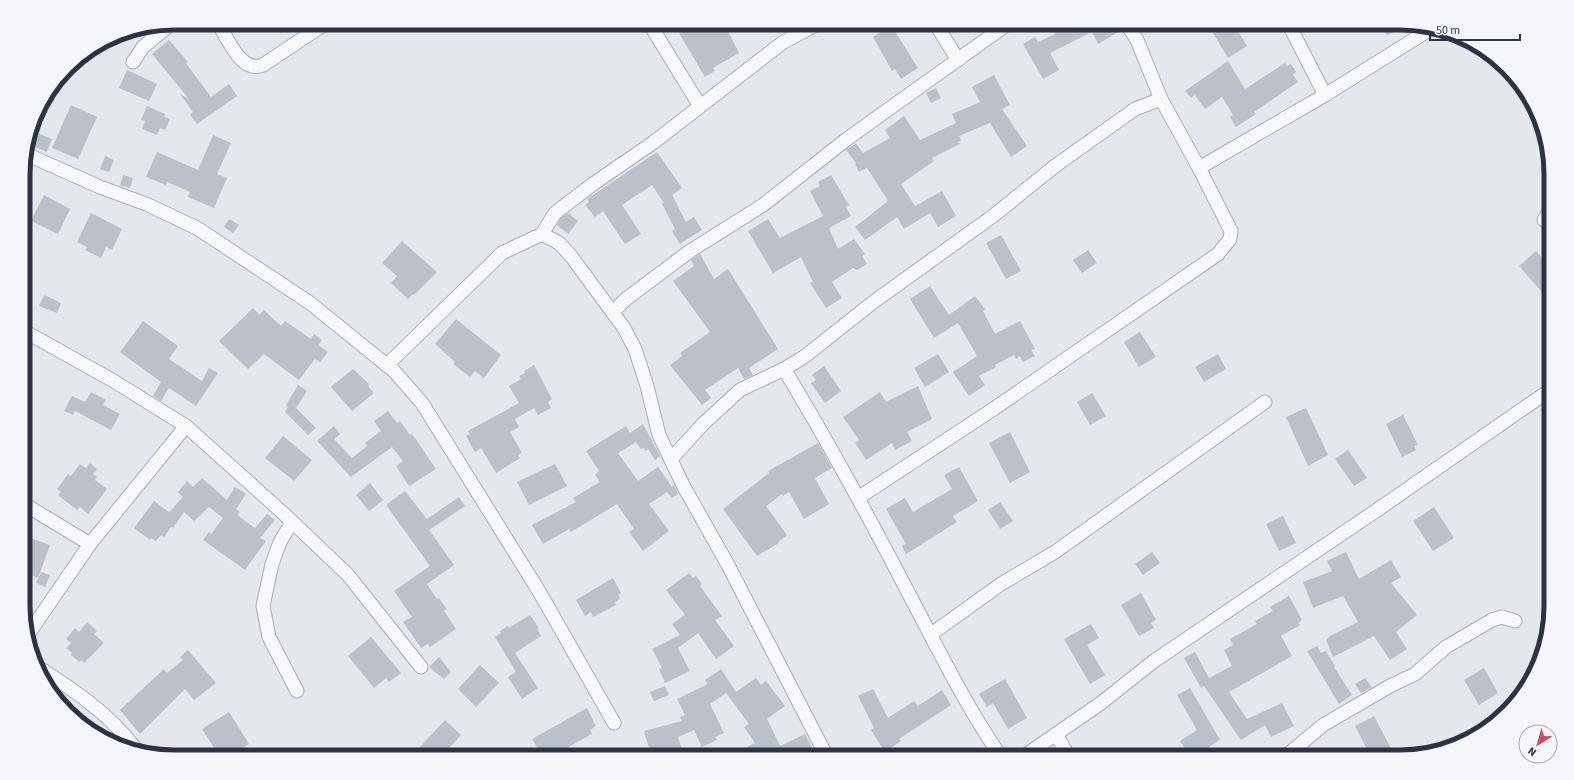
<svg xmlns="http://www.w3.org/2000/svg" width="1574" height="780" font-family="'Source Sans 3',sans-serif">
<style>
.building{fill:#bbc0ca}
.lines{fill:none;stroke-linecap:round;stroke-linejoin:round}
.minor-casing{stroke:#a9aeb7;stroke-width:15}
.minor{stroke:#f7f8fa;stroke-width:13}
.rim{fill:none;stroke:#2b3445;stroke-width:5}
</style>
<rect width="100%" height="100%" fill="#e4e7ec"/>
<g class="building">
<polygon points="675,23 724,23 739,53 713,68 715,71 705,77 679,33 680,32"/>
<polygon points="1049,23 1112,23 1118,32 1098,44 1092,32 1050,53 1059,70 1043,79 1023,44 1035,37 1038,42 1055,34"/>
<polygon points="1212,23 1233,23 1247,46 1228,58 1213,33 1217,31"/>
<polygon points="1381,23 1400,23 1407,25 1387,35"/>
<polygon points="891,25 918,68 901,79 895,69 892,71 873,37"/>
<polygon points="169,40 188,62 186,63 211,97 229,84 237,96 197,124 190,115 193,112 180,94 189,99 152,54"/>
<polygon points="1228,61 1245,89 1285,63 1287,66 1291,64 1296,72 1293,75 1298,82 1254,112 1256,114 1236,127 1230,117 1233,115 1222,97 1205,109 1195,95 1191,98 1185,91"/>
<polygon points="127,70 157,84 149,101 119,88"/>
<polygon points="994,75 1010,105 1002,109 1027,146 1011,157 990,123 959,136 961,141 958,142 960,144 932,158 934,161 901,184 915,206 942,191 956,216 938,227 930,213 904,229 897,217 865,240 855,227 888,201 867,168 859,172 855,164 856,163 846,150 856,143 863,153 890,138 885,130 904,116 920,140 956,123 952,114 980,102 972,87"/>
<polygon points="936,88 941,98 931,103 926,93"/>
<polygon points="71,105 97,117 78,159 52,148"/>
<polygon points="147,106 165,114 164,117 170,119 165,130 160,128 157,135 142,129 145,121 141,120"/>
<polygon points="37,133 52,139 47,152 32,146"/>
<polygon points="213,135 231,143 217,174 227,178 214,208 188,197 190,192 167,182 166,185 146,177 157,152 198,170"/>
<polygon points="657,152 682,188 672,195 686,222 694,217 702,230 680,244 672,231 675,229 662,204 664,203 652,185 622,205 641,234 625,244 603,211 595,217 585,205 589,202 587,199"/>
<polygon points="105,156 114,160 109,172 100,169"/>
<polygon points="123,175 133,178 130,188 120,185"/>
<polygon points="831,175 849,205 846,207 851,216 829,228 838,249 854,239 865,254 862,256 867,264 857,270 853,268 832,282 842,298 826,308 810,283 813,282 801,257 773,273 748,231 768,219 780,238 823,216 810,191 820,186 818,182"/>
<polygon points="44,195 70,209 58,234 31,221"/>
<polygon points="91,213 122,229 112,250 106,247 101,258 85,250 87,247 77,242"/>
<polygon points="568,213 578,221 568,234 557,225 561,218"/>
<polygon points="229,219 239,225 233,233 224,227"/>
<polygon points="1001,235 1021,271 1006,279 986,243"/>
<polygon points="402,241 437,272 414,295 413,294 408,299 391,283 397,276 382,263"/>
<polygon points="1088,250 1097,263 1082,273 1073,260"/>
<polygon points="1536,251 1550,267 1550,283 1541,291 1519,266"/>
<polygon points="700,254 714,279 728,269 778,349 749,368 753,375 744,379 738,368 705,390 711,398 702,405 670,365 682,356 680,353 710,332 673,281 694,266 691,260"/>
<polygon points="930,286 949,315 975,296 985,309 983,311 995,334 1020,321 1035,349 1031,350 1035,356 1023,362 1020,356 1016,359 1014,355 995,365 996,367 979,376 985,385 969,396 953,372 977,356 958,323 934,338 910,299"/>
<polygon points="44,295 61,303 57,313 39,306"/>
<polygon points="253,308 260,315 264,310 281,326 285,321 311,339 314,334 322,340 318,345 328,352 320,362 315,359 299,380 264,354 248,369 219,341"/>
<polygon points="456,319 501,355 484,378 475,371 470,377 453,364 455,362 435,344"/>
<polygon points="143,321 178,346 169,359 202,381 209,368 218,373 196,406 169,388 161,401 153,396 161,382 120,352"/>
<polygon points="1140,332 1156,357 1139,367 1124,342"/>
<polygon points="938,354 949,372 925,387 914,368"/>
<polygon points="1218,354 1226,369 1204,382 1195,367"/>
<polygon points="534,365 552,399 548,402 551,408 538,415 534,408 515,419 519,427 510,432 522,453 518,455 520,458 496,473 481,448 475,452 466,436 470,434 468,431 519,403 509,386 521,379 519,376 525,373 524,371"/>
<polygon points="824,366 841,391 825,403 811,383 816,380 812,375"/>
<polygon points="353,369 369,384 368,386 374,393 352,411 331,387"/>
<polygon points="298,385 307,391 296,408 316,428 308,435 285,412 288,407 286,405"/>
<polygon points="918,386 932,419 907,432 912,441 895,450 892,443 866,460 855,443 859,440 843,417 880,392 886,402"/>
<polygon points="91,392 106,400 103,405 120,414 111,430 75,411 73,415 64,411 72,396 85,402"/>
<polygon points="1092,393 1106,416 1090,425 1077,402"/>
<polygon points="1306,408 1328,455 1308,466 1286,417"/>
<polygon points="388,411 397,423 400,421 410,435 412,434 436,469 409,486 396,466 403,461 392,447 351,477 317,441 334,426 340,434 334,439 352,458 367,446 365,443 381,431 374,421"/>
<polygon points="1403,415 1418,445 1414,446 1416,450 1402,457 1386,424"/>
<polygon points="643,424 660,456 655,460 648,449 646,451 644,448 641,449 636,442 618,453 638,481 658,467 672,487 674,485 678,494 672,498 667,492 649,504 669,531 643,551 629,532 634,529 617,504 571,532 569,529 543,544 532,525 576,502 573,498 600,482 595,475 599,471 586,451 626,426 630,433"/>
<polygon points="1010,432 1030,472 1010,483 989,443"/>
<polygon points="283,436 312,460 294,481 265,458"/>
<polygon points="818,443 832,468 815,478 829,504 804,519 789,492 783,496 782,494 766,506 787,535 778,542 779,543 757,556 723,509 769,473 768,471"/>
<polygon points="1348,450 1367,478 1354,486 1335,459"/>
<polygon points="90,463 97,469 93,474 97,477 95,480 107,489 88,514 80,507 77,510 58,495 61,492 57,489 68,474 71,476 80,464 86,468"/>
<polygon points="555,464 567,486 529,505 517,482"/>
<polygon points="959,467 978,501 953,516 957,522 906,554 902,546 906,544 886,509 905,498 913,512 952,489 944,475"/>
<polygon points="202,478 227,500 235,487 246,494 236,509 240,512 237,515 255,528 267,514 275,520 260,538 266,541 245,570 203,540 209,532 211,534 223,518 209,507 194,521 184,512 173,528 171,527 164,537 161,535 156,541 151,538 150,540 134,528 154,501 169,512 183,497 178,492 187,481 193,487"/>
<polygon points="370,483 383,500 369,511 356,495"/>
<polygon points="405,491 427,519 459,497 465,506 429,530 454,565 427,584 437,599 439,598 447,609 444,611 456,629 430,647 428,644 421,648 403,622 412,617 394,591 430,566 386,505"/>
<polygon points="1000,502 1013,521 1000,529 988,510"/>
<polygon points="1434,507 1454,538 1433,551 1413,521"/>
<polygon points="1283,516 1296,543 1279,551 1266,524"/>
<polygon points="24,536 50,545 38,578 24,572"/>
<polygon points="1152,552 1160,563 1143,575 1135,564"/>
<polygon points="1346,552 1359,579 1391,560 1401,577 1391,583 1417,615 1396,632 1407,649 1390,660 1374,636 1333,657 1326,640 1330,636 1358,622 1343,596 1313,608 1303,582 1332,571 1327,561"/>
<polygon points="41,572 50,575 45,587 36,583"/>
<polygon points="689,573 693,578 696,576 702,584 700,586 722,616 715,620 734,646 716,659 698,633 678,648 690,671 665,683 659,669 662,668 652,649 680,635 672,624 685,615 666,590"/>
<polygon points="613,578 621,593 618,595 620,599 615,602 616,605 593,617 591,612 585,616 576,600"/>
<polygon points="1141,593 1156,620 1151,623 1154,628 1139,636 1121,605"/>
<polygon points="1289,596 1302,620 1298,623 1300,625 1281,636 1292,656 1229,692 1247,719 1282,703 1294,726 1271,737 1265,725 1241,740 1204,686 1201,688 1184,658 1195,652 1209,678 1232,666 1224,650 1233,645 1230,639 1257,624 1255,621 1273,611 1270,607"/>
<polygon points="530,615 539,628 537,629 541,636 515,653 538,688 522,699 508,677 516,672 495,637 501,633 500,631 508,626 509,628"/>
<polygon points="87,622 97,631 94,634 104,643 84,663 81,660 79,662 71,655 72,653 66,648 71,643 66,639 75,628 79,632"/>
<polygon points="1091,624 1099,638 1087,645 1105,675 1090,684 1064,639"/>
<polygon points="371,637 401,673 389,682 386,678 374,688 348,656"/>
<polygon points="1317,646 1321,653 1326,651 1335,666 1334,667 1352,695 1339,704 1307,651"/>
<polygon points="188,650 216,683 194,700 185,689 140,734 120,710 164,669 167,673 183,660 180,657"/>
<polygon points="439,657 451,672 444,679 429,667"/>
<polygon points="480,665 499,683 476,707 458,689"/>
<polygon points="1484,668 1498,693 1479,705 1464,680"/>
<polygon points="721,669 736,692 756,678 761,685 766,681 785,706 767,719 780,746 805,734 813,750 799,757 752,757 747,747 755,743 744,727 749,724 726,693 710,704 724,733 715,737 717,740 702,747 694,730 678,737 684,757 658,757 657,754 651,755 644,731 682,721 680,717 685,715 677,699 708,684 705,680"/>
<polygon points="1365,678 1372,687 1361,693 1355,684"/>
<polygon points="1005,679 1027,718 1008,729 993,703 987,707 979,694"/>
<polygon points="665,686 669,695 654,701 650,692"/>
<polygon points="1190,688 1220,740 1196,755 1194,753 1190,756 1180,741 1197,730 1177,695"/>
<polygon points="873,689 888,718 914,701 918,706 942,690 951,705 899,739 901,741 885,752 871,730 874,728 858,696"/>
<polygon points="587,708 596,726 590,730 592,734 550,757 543,757 532,739"/>
<polygon points="229,712 249,744 229,757 220,757 202,729"/>
<polygon points="1374,716 1393,752 1383,757 1371,757 1355,726"/>
<polygon points="445,720 461,735 441,757 432,757 420,747"/>
</g>
<g class="lines">
<defs>
<g id="minor">
<path d="M218,23C228,39 241,74 263,65L326,23"/>
<polyline points="649,23 700,106"/>
<polyline points="935,23 958,60"/>
<polyline points="1288,23 1325,95"/>
<polyline points="133,62 143,47 172,23"/>
<polyline points="26,154 100,187 146,204 197,228 310,303 394,371 422,403 540,593 614,723"/>
<polyline points="1199,168 1325,95 1429,30"/>
<polyline points="1544,220 1550,210"/>
<polyline points="542,234 555,213 593,184 654,142 782,43 819,23"/>
<polyline points="613,312 626,299 690,251 763,205 847,139 1009,23"/>
<polyline points="24,331 112,380 186,426 283,513 348,575 421,667"/>
<polyline points="387,365 502,253 542,234 559,243 571,256 624,328 635,349 647,386 659,435 684,487 728,565 827,757"/>
<path d="M784,369C829,443 870,519 910,596C939,651 966,706 1001,757"/>
<polyline points="671,459 703,424 740,390 784,369 804,357 872,303 993,216 1055,166 1135,109 1161,99"/>
<polyline points="858,498 995,408 1218,254 1230,239 1231,231 1199,168 1161,99 1137,40 1126,23"/>
<polyline points="24,504 90,544"/>
<polyline points="292,522 280,542 272,564 263,606 269,637 297,691"/>
<polyline points="930,635 1001,584 1055,552 1265,402"/>
<polyline points="27,636 90,544 186,426"/>
<path d="M35,665C72,689 109,713 135,748"/>
<polyline points="1056,734 1069,757"/>
<polyline points="1023,757 1101,703 1154,661 1380,508 1550,390"/>
<polyline points="1285,757 1323,725 1390,686 1415,674 1446,647 1492,620 1502,617 1515,621"/>
</g>
</defs>
<use href="#minor" class="minor-casing"/>
<use href="#minor" class="minor"/>
</g>
<path d="M0 0H1574V780H0ZM174 30H1400A144 144 0 0 1 1544 174V606A144 144 0 0 1 1400 750H174A144 144 0 0 1 30 606V174A144 144 0 0 1 174 30Z" fill="#f4f6f9" fill-rule="evenodd"/>
<path class="rim" d="M174 30H1400A144 144 0 0 1 1544 174V606A144 144 0 0 1 1400 750H174A144 144 0 0 1 30 606V174A144 144 0 0 1 174 30Z"/>
<g transform="translate(1538 744) rotate(217)"><circle r="19" fill="#f4f6f9" stroke="#a4a8b1"/>
<path d="M0-3L7 15L0 10L-7 15Z" fill="#d1495b"/>
<text y="-6" font-size="11" font-weight="bold" text-anchor="middle" fill="#2b3445">N</text>
</g>
<path d="M1430 34v6h90v-6" fill="none" stroke="#2b3445" stroke-width="2"/>
<text x="1436" y="34" font-size="12" fill="#2b3445" stroke="#f4f6f9" stroke-width="3" paint-order="stroke">50 m</text>
</svg>
